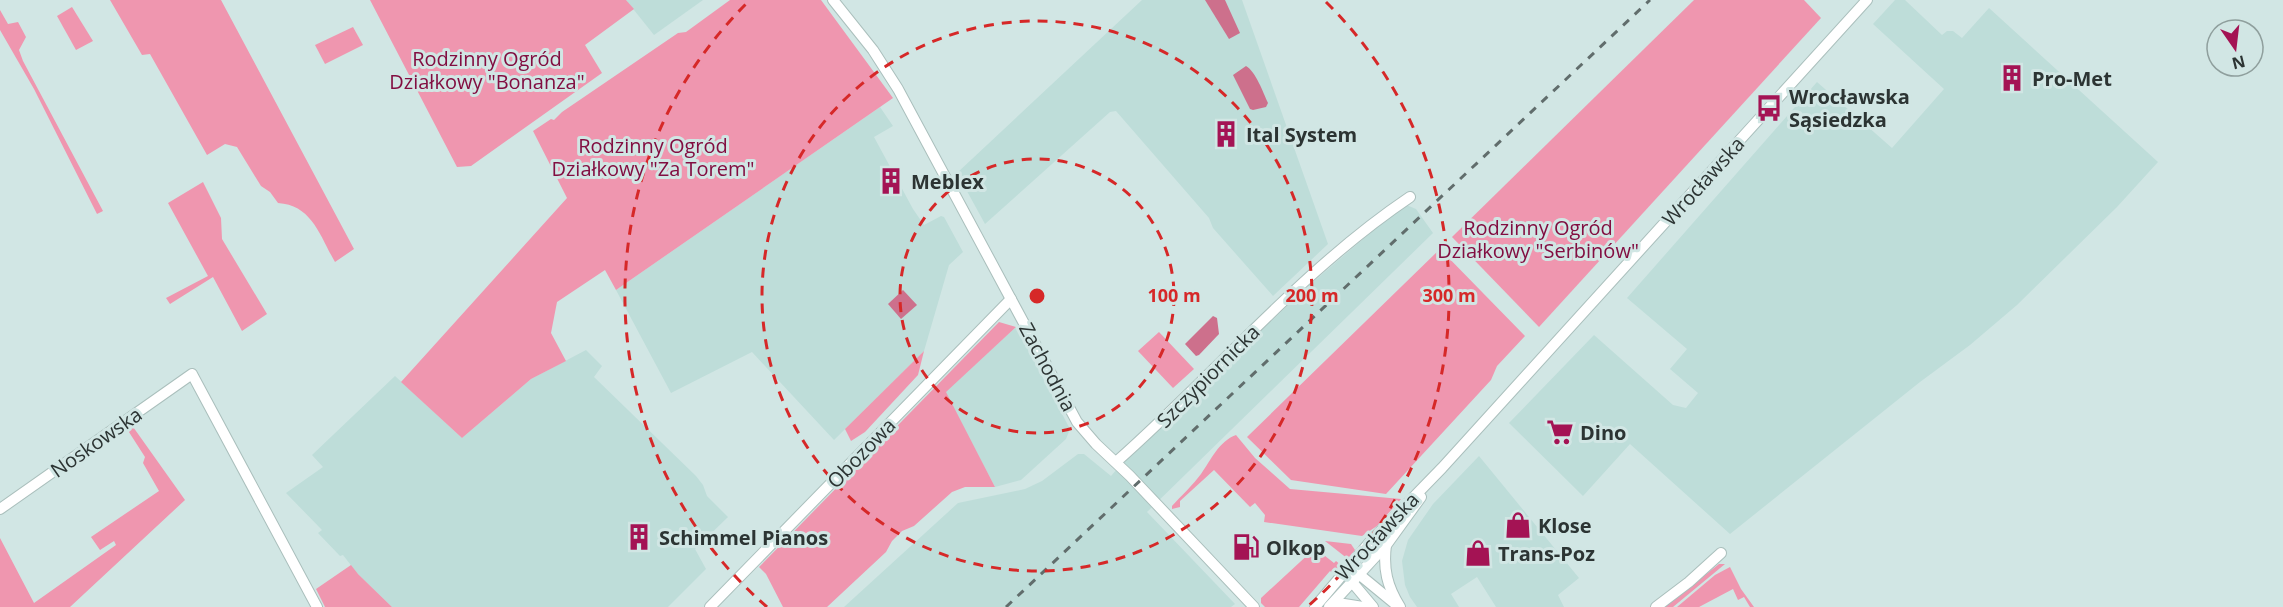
<svg xmlns="http://www.w3.org/2000/svg" width="2283" height="607" font-family="'Open Sans',sans-serif">
<style>
.built{fill:#beddd9}
.green{fill:#ef96af}
.water{fill:#cd708c}
.lines{fill:none;stroke-linecap:round;stroke-linejoin:round}
.minor-casing{stroke:#aabfbc;stroke-width:12}
.minor{stroke:#fff;stroke-width:10}
.rail{stroke:#616d6c;stroke-width:3;stroke-dasharray:8 8;stroke-linecap:butt}
.ring{fill:none;stroke:#d62828;stroke-width:3;stroke-dasharray:10 8}
.labels{text-anchor:middle;dominant-baseline:central;stroke-width:6;stroke-linejoin:round;paint-order:stroke}
.park-label{font-size:20px;fill:#820e41;stroke:#d1e6e4}
.poi-label{font-size:20px;font-weight:bold;fill:#2c3433;stroke:#d1e6e4;text-anchor:start}
.street-label{font-size:20px;fill:#2c3433;stroke:#d1e6e4}
.centre{fill:#d62828;stroke:#d1e6e4;stroke-width:3}
.ring-label{font-size:18px;text-anchor:middle;font-weight:bold;fill:#d62828;stroke:#d1e6e4;stroke-width:6;stroke-linejoin:round;paint-order:stroke}
</style>
<rect width="100%" height="100%" fill="#d1e6e4"/>
<g class="built">
<polygon points="626,0 703,0 654,35"/>
<polygon points="1142,0 1242,0 1328,244 1273,296 1213,228 1209,218 1116,111 1110,112 985,224 957,173"/>
<polygon points="1895,0 1905,0 1942,35 1947,31 1953,31 1962,38 1989,8 2158,162 2117,207 2017,305 1970,345 1920,382 1730,534 1630,444 1583,496 1509,423 1594,335 1673,405 1686,408 1698,393 1670,369 1687,349 1627,298 1817,82 1892,148 1944,89 1873,24"/>
<polygon points="880,107 893,126 874,137 913,209 924,225 941,216 944,217 963,252 949,265 924,351 834,440 752,352 671,393 616,290"/>
<polygon points="1404,204 1416,209 1433,233 1147,512 1235,604 1231,607 844,607 958,503 1025,489 1042,481 1078,454 1084,454 1111,476 1124,461 1306,288"/>
<polygon points="1016,327 1070,429 1066,439 1021,480 995,487 945,392"/>
<polygon points="586,350 602,366 594,377 696,476 703,485 707,496 728,517 695,549 706,569 668,607 392,607 357,573 343,555 340,556 318,533 322,530 286,493 323,467 312,455 395,376 462,438 531,379"/>
<polygon points="1479,456 1579,578 1558,595 1564,607 1496,607 1477,577 1451,594 1459,607 1417,607 1410,597 1405,585 1402,561 1408,540 1433,504"/>
</g>
<g class="green">
<path d="M110,0H221L354,249L335,262C320,236 312,205 278,203L270,192L261,186L237,147L225,144L207,155L150,54L142,55Z"/>
<polygon points="370,0 626,0 634,9 585,45 602,73 471,166 457,167"/>
<polygon points="730,0 821,0 893,98 616,290 605,270 557,302 551,333 566,361 531,379 462,438 401,382 567,198 533,131 551,119 554,120 562,112 678,33 686,32"/>
<polygon points="1694,0 1804,0 1821,18 1539,327 1452,237"/>
<polygon points="72,7 93,41 76,50 57,16"/>
<polygon points="0,10 8,24 18,22 26,37 19,50 23,61 103,211 97,214 34,89 0,30"/>
<polygon points="353,27 363,45 325,64 315,45"/>
<polygon points="203,182 221,218 222,239 267,314 242,331 213,277 170,304 166,298 208,276 168,203"/>
<polygon points="1440,249 1525,336 1497,366 1491,380 1386,494 1291,480 1247,437"/>
<polygon points="999,322 1016,327 946,392 995,487 965,487 952,492 914,526 902,531 892,541 886,552 827,607 783,607 766,574 759,567"/>
<polygon points="1159,332 1194,369 1173,388 1138,351"/>
<polygon points="924,351 918,375 865,432 851,441 845,429"/>
<polygon points="131,424 185,500 70,607 0,607 0,538 34,603 116,545 114,541 100,550 91,537 159,491 143,463 145,457 127,429"/>
<path d="M1236,435L1255,458L1290,489L1401,499L1377,526L1362,536L1264,522L1265,515L1255,503L1250,507L1214,470L1180,501V507L1172,509V506C1181,496 1193,485 1201,474C1211,460 1219,441 1236,435Z"/>
<polygon points="1325,541 1351,544 1355,550 1348,559"/>
<polygon points="1313,550 1320,552 1334,563 1336,561 1342,566 1334,574 1330,571 1299,607 1265,607 1261,603 1261,598"/>
<polygon points="1719,564 1725,564 1673,607 1665,607"/>
<polygon points="351,565 358,574 392,607 325,607 316,589"/>
<polygon points="1730,567 1741,589 1754,607 1750,607 1744,597 1738,600 1733,589 1699,607 1677,607 1715,575"/>
</g>
<g class="water">
<polygon points="1205,0 1225,0 1240,33 1229,39"/>
<path d="M1246,66C1256,72 1263,92 1268,103L1266,107L1253,110L1250,109L1233,75Z"/>
<polygon points="903,290 917,305 901,319 888,304"/>
<polygon points="1213,316 1217,318 1219,334 1199,355 1196,356 1185,344"/>
</g>
<g class="lines">
<defs>
<g id="minor">
<polyline points="833,0 873,50 898,89 1077,422 1096,444 1130,476 1254,607"/>
<path d="M1116,462C1215,375 1300,271 1410,197"/>
<polyline points="0,509 192,374 317,607"/>
<path d="M1386,545C1383,569 1387,586 1400,607"/>
<polyline points="1355,571 1394,603"/>
<polyline points="1351,578 1352,582 1373,607"/>
<polyline points="710,607 1011,299"/>
<polyline points="1315,607 1370,542 1442,468 1867,0"/>
<polyline points="1329,607 1387,544 1421,497"/>
<polyline points="1330,607 1344,604 1363,607"/>
<polyline points="1656,607 1689,582 1721,553"/>
</g>
</defs>
<use href="#minor" class="minor-casing"/>
<use href="#minor" class="minor"/>
<polyline class="rail" points="1006,607 1650,0"/>
</g>
<g class="ring">
<circle cx="1037" cy="296" r="137"/>
<circle cx="1037" cy="296" r="275"/>
<path d="M767 607A412 412 0 0 1 748 2M1326 2A412 412 0 0 1 1307 607"/>
</g>
<defs>
<symbol id="building-bare" viewBox="-9 -9 18 18"><path d="M-4-6H4V6H1V3H-1V6H-4ZM-2.5-4.3h1.7v1.8h-1.7ZM.8-4.3h1.7v1.8H.8ZM-2.5-1h1.7V.8h-1.7ZM.8-1h1.7V.8H.8Z" fill="#a41354" stroke="#d1e6e4" stroke-width="2.5" paint-order="stroke"/></symbol>
<symbol id="bus-bare" viewBox="-9 -9 18 18"><path d="M-5-6H5V4H4V6H2V4H-2V6H-4V4H-5ZM-3.5-4V0h7V-4ZM-3.5 1.2v1.5H-2V1.2ZM2 1.2v1.5H3.5V1.2Z" fill="#a41354" stroke="#d1e6e4" stroke-width="2.5" paint-order="stroke"/></symbol>
<symbol id="supermarket-bare" viewBox="-9 -9 18 18"><path d="M-6-5.5h2.5l.6 2H6L4.5 2H-2.5L-4.4-4H-6ZM-1.5 3.2a1.3 1.3 0 1 0 .1 0ZM3 3.2a1.3 1.3 0 1 0 .1 0Z" fill="#a41354" stroke="#d1e6e4" stroke-width="2.5" paint-order="stroke"/></symbol>
<symbol id="shop-bare" viewBox="-9 -9 18 18"><path d="M-5-2.5h2.3a2.7 3.5 0 0 1 5.4 0H5L5.5 6h-11ZM-1.5-2.5h3a1.5 2.3 0 0 0-3 0Z" fill="#a41354" stroke="#d1e6e4" stroke-width="2.5" paint-order="stroke"/></symbol>
<symbol id="fuel-bare" viewBox="-9 -9 18 18"><path d="M-5.5-6h7V0h2V4h1.3V-2.5L3-4.5l.8-.8L6-3V5H2.5V1h-1V6h-7ZM-4.2-4.7v3.2H.2V-4.7Z" fill="#a41354" stroke="#d1e6e4" stroke-width="2.5" paint-order="stroke"/></symbol>
</defs>
<g fill-rule="evenodd">
<use href="#building-bare" x="1993" y="59" width="38" height="38"/>
<use href="#bus-bare" x="1750" y="89" width="38" height="38"/>
<use href="#building-bare" x="1207" y="115" width="38" height="38"/>
<use href="#building-bare" x="872" y="162" width="38" height="38"/>
<use href="#supermarket-bare" x="1541" y="413" width="38" height="38"/>
<use href="#shop-bare" x="1499" y="506" width="38" height="38"/>
<use href="#building-bare" x="620" y="518" width="38" height="38"/>
<use href="#fuel-bare" x="1227" y="528" width="38" height="38"/>
<use href="#shop-bare" x="1459" y="534" width="38" height="38"/>
</g>
<g class="labels">
<g class="park-label">
<text x="487" y="58">Rodzinny Ogród<tspan x="487" dy="23">Działkowy "Bonanza"</tspan></text>
<text x="653" y="145">Rodzinny Ogród<tspan x="653" dy="23">Działkowy "Za Torem"</tspan></text>
<text x="1538" y="227">Rodzinny Ogród<tspan x="1538" dy="23">Działkowy "Serbinów"</tspan></text>
</g>
<g class="poi-label">
<text x="2032" y="78">Pro-Met</text>
<text x="1789" y="96">Wrocławska<tspan x="1789" dy="23">Sąsiedzka</tspan></text>
<text x="1246" y="134">Ital System</text>
<text x="911" y="181">Meblex</text>
<text x="1580" y="432">Dino</text>
<text x="1538" y="525">Klose</text>
<text x="659" y="537">Schimmel Pianos</text>
<text x="1266" y="547">Olkop</text>
<text x="1498" y="553">Trans-Poz</text>
</g>
<g class="street-label">
<text transform="translate(1703 181) rotate(-48)">Wrocławska</text>
<text transform="translate(1048 367) rotate(62)">Zachodnia</text>
<text transform="translate(1208 376) rotate(-45)">Szczypiornicka</text>
<text transform="translate(96 442) rotate(-35)">Noskowska</text>
<text transform="translate(861 453) rotate(-46)">Obozowa</text>
<text transform="translate(1377 536) rotate(-47)">Wrocławska</text>
</g>
</g>
<circle cx="1037" cy="296" r="9" class="centre"/>
<g class="ring-label">
<text x="1174" y="302">100 m</text>
<text x="1312" y="302">200 m</text>
<text x="1449" y="302">300 m</text>
</g>
<g transform="translate(2235 48) rotate(166)"><circle r="28" fill="#d1e6e4" stroke="#8f9f9d" stroke-width="1.5"/>
<path d="M0-4.5L10 22L0 15L-10 22Z" fill="#a41354"/>
<text y="-9" font-size="16" font-weight="bold" text-anchor="middle" fill="#2c3433">N</text>
</g>
</svg>
